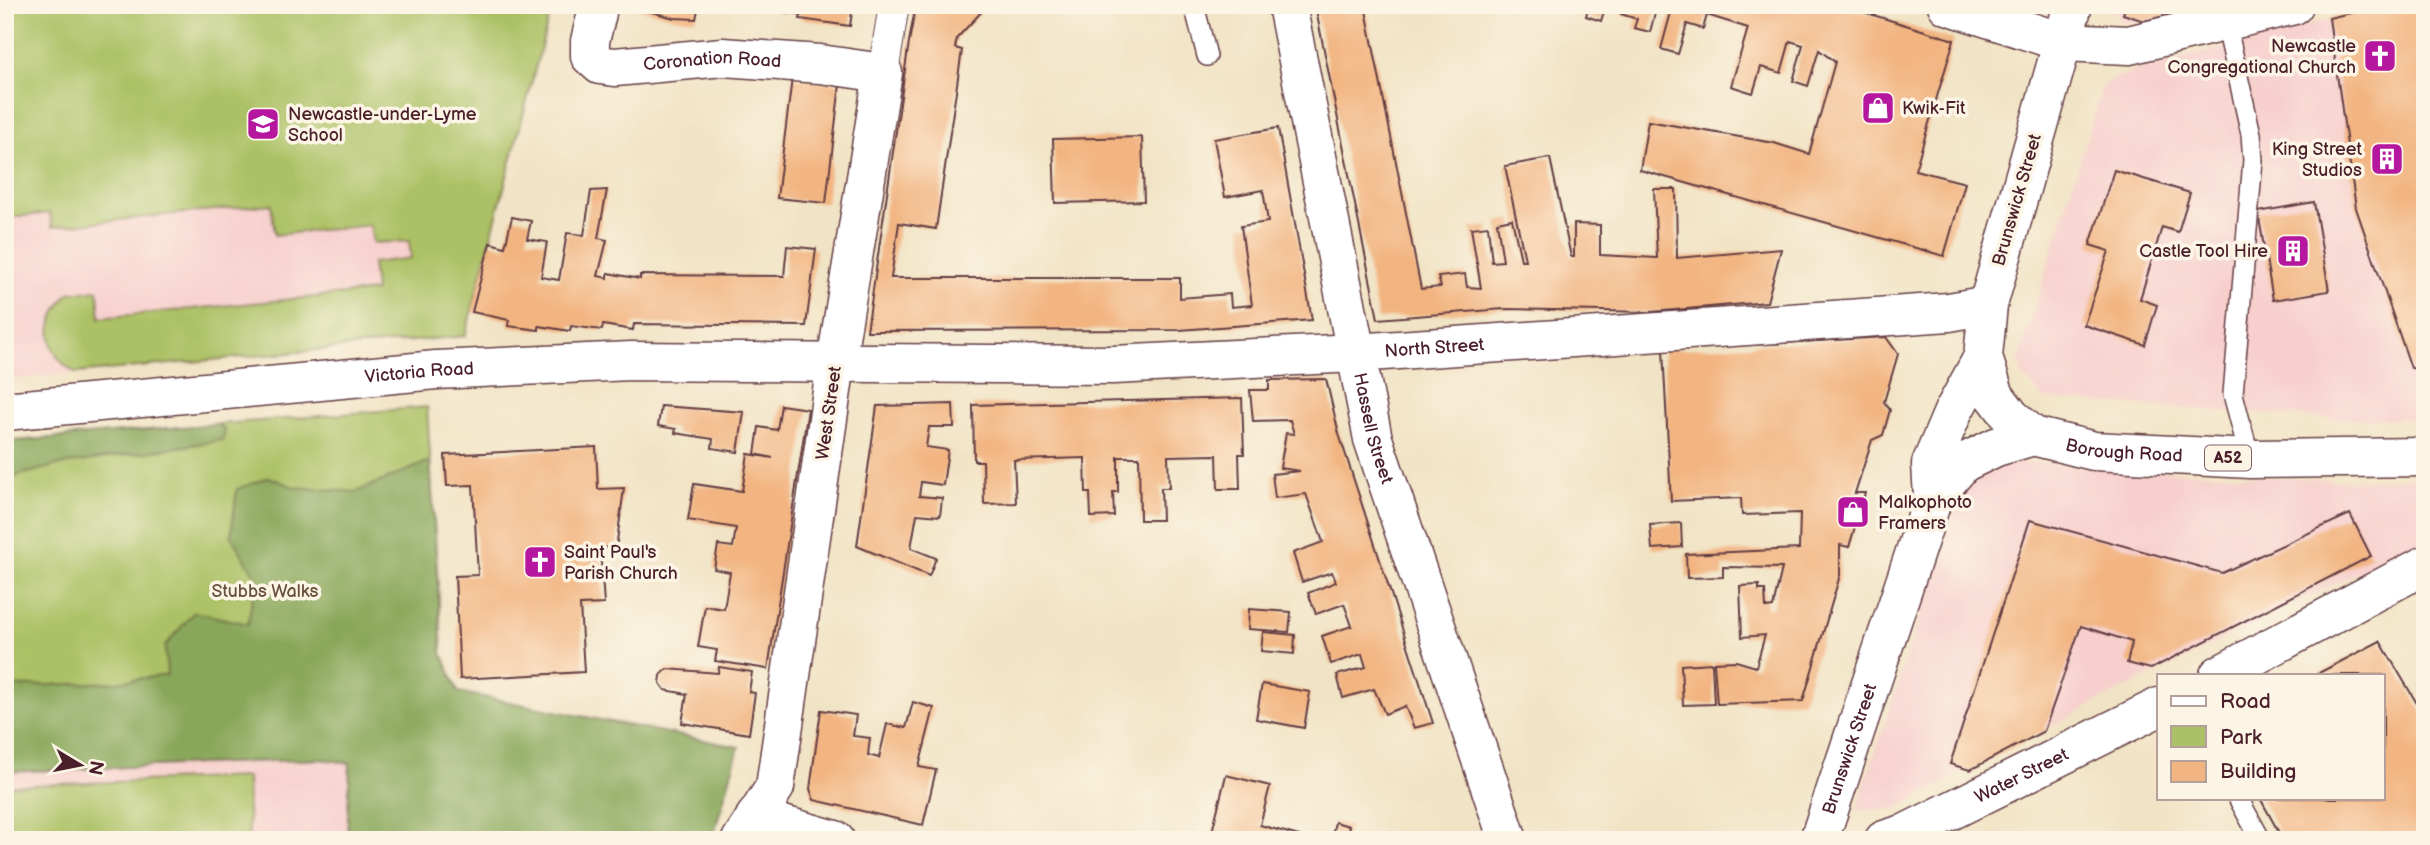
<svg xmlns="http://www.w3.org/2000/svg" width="2430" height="845" font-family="'Balsamiq Sans',sans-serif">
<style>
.built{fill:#f7d0cd}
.green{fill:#acc165;stroke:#7b7048;stroke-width:2}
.forest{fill:#89a75a;stroke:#6a6342;stroke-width:2}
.building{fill:#f2b480}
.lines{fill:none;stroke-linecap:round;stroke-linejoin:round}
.service-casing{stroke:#633c42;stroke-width:22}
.pedestrian-casing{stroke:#633c42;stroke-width:32}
.minor-casing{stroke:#633c42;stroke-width:41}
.tertiary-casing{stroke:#633c42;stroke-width:41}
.primary-casing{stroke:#633c42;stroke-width:41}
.trunk-casing{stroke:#633c42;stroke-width:41}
.service{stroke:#fff;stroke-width:19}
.pedestrian{stroke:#fff;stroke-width:30}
.minor{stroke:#fff;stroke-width:38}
.tertiary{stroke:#fff;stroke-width:38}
.primary{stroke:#fff;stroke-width:38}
.trunk{stroke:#fff;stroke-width:38}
.labels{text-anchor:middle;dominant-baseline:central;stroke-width:7;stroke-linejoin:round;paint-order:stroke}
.shield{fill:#fcf5e5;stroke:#7f5f63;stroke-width:2}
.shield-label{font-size:16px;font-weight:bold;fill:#4a1f2b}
.poi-label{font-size:18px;fill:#4a1f2b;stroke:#fcf5e5;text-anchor:start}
.street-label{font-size:18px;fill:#4a1f2b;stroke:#fcf5e5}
.park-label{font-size:18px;fill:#67503c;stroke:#fcf5e5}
</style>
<rect width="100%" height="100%" fill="#fcf5e5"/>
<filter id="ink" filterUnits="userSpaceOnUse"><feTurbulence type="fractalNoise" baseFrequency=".0143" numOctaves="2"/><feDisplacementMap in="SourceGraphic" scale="14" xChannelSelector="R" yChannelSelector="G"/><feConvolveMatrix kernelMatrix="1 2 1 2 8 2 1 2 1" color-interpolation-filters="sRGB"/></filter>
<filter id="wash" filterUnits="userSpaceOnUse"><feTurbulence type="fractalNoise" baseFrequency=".00686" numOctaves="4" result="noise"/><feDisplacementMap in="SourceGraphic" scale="28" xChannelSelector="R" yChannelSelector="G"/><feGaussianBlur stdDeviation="1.57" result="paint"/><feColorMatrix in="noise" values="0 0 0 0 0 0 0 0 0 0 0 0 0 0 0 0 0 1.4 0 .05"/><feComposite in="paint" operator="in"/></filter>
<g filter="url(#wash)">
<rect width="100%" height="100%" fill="#f1e3c5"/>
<g class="built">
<polygon points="5,5 552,5 465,336 5,380"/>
<polygon points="2108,5 2226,5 2149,24 2122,21"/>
<polygon points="2384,5 2425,5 2425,419 2344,419 2044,399 2023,376 2019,359 2104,83 2137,70"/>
<polygon points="2012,462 2350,481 2425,477 2425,539 2095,703 1895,809 1856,810 1967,473"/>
<polygon points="321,759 350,763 712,840 5,840 5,772"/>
</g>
<g class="green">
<path d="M5,5H552L465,336L76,373C42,353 44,321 69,293L98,290L100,318L375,291L372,263L411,258L409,241L373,243L370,225L275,235L271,204L52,227L50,213L5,218Z"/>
<polygon points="427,407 446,716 434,774 321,759 5,772 5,442"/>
<polygon points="247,777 249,840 5,840 5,786"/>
</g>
<g class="forest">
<polygon points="217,424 225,430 223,440 54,466 5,479 5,442"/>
<polygon points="430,461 442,653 458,692 739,747 712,840 347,840 350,763 321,759 5,772 5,687 115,682 167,675 165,646 194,612 248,624 256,577 231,536 237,489 269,477 294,487 356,492"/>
</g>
<g id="blocks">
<g class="building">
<polygon points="699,5 696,19 674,18 629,6"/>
<polygon points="756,5 853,5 850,26 800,19 801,14 756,9"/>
<polygon points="923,5 988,5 957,38 955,48 962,50 936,229 899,223 891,278 1180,278 1180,298 1230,294 1231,307 1252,305 1241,226 1268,222 1263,190 1225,197 1214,139 1278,128 1312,320 1179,330 867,331 909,42 914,15"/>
<polygon points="1315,5 1365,5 1421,289 1441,287 1438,277 1465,274 1467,287 1481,288 1471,228 1488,226 1492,262 1503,261 1497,222 1512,219 1521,260 1525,260 1505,166 1550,158 1571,257 1574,257 1574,224 1600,225 1600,255 1657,258 1654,189 1676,189 1677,258 1781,249 1767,302 1651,312 1504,309 1378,319"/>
<polygon points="1589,5 1606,5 1601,21 1586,16"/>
<polygon points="1624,5 1657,5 1650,32 1634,28 1637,19 1621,14"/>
<polygon points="1673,5 1841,5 1954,40 1915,170 1965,183 1944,256 1640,170 1648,121 1774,143 1809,154 1835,62 1819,50 1808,86 1793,81 1803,45 1790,41 1781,73 1761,67 1753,93 1731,86 1748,28 1707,15 1703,29 1687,24 1678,54 1661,49"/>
<polygon points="2126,5 2205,5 2205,6 2144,21 2123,14"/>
<polygon points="2384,5 2425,5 2425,371 2411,368 2356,208 2329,18"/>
<polygon points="792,78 840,84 826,203 777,198"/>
<polygon points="1142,137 1144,201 1055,203 1053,139"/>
<polygon points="2114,170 2190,193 2178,232 2162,227 2140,299 2157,305 2145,345 2084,325 2109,251 2090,245"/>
<polygon points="607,190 598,238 607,240 598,276 608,278 608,273 640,279 640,275 784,276 787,246 816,249 806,326 634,324 633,330 603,325 602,330 571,326 570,331 539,326 539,330 508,326 509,320 472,312 490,243 505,247 512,217 531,221 527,239 547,242 541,277 559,280 567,233 584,235 591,191"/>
<polygon points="2314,202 2329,291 2273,300 2258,212"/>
<polygon points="1886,337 1898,354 1884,402 1890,410 1883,435 1872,440 1855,493 1865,493 1849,547 1840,545 1840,575 1803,701 1717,704 1714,662 1736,661 1756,667 1765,635 1742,637 1740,586 1759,585 1759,590 1765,590 1766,608 1773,607 1782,568 1723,567 1723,577 1687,578 1686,554 1799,549 1800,513 1742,515 1741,498 1671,501 1663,350"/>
<polygon points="1326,379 1339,434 1433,723 1414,728 1405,706 1385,714 1374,689 1343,698 1337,675 1366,667 1362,654 1331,664 1322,636 1352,626 1344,604 1316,614 1308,593 1336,582 1332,572 1302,582 1293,553 1323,542 1306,494 1275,498 1272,474 1300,471 1280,468 1286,433 1294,434 1290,420 1253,421 1250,390 1269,390 1269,380"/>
<polygon points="1242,398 1244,454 1239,454 1240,489 1218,489 1217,455 1168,456 1169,488 1161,488 1162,520 1140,520 1139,457 1118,457 1118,492 1113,492 1114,516 1091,517 1090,493 1086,493 1085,458 1014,460 1016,503 984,504 983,461 974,461 973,405"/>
<polygon points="953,404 954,427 929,427 926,447 948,450 943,485 921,482 919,496 942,498 940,516 917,514 911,548 936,558 929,576 857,546 877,406"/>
<polygon points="781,405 808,409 768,669 715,661 717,650 698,647 705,606 724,609 730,572 714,569 718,545 733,547 736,528 688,520 694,484 742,491 748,454 773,458 755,454 759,427 777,430"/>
<polygon points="661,406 744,412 738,452 712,448 713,439 675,433 676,429 658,426"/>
<polygon points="596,447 598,489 624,488 616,549 600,547 604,604 580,605 584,672 460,679 455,576 478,575 473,485 447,486 445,455"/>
<polygon points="2350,514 2371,556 2151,669 2127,663 2132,642 2081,626 2044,731 1970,770 1950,764 2030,520 2222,573"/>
<polygon points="1681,523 1682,547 1652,549 1650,525"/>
<polygon points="1249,609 1291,612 1289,632 1248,629"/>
<polygon points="1263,632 1295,635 1294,654 1261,651"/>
<polygon points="2380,641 2425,717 2425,829 2406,840 2283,840 2260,798 2383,798 2383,675 2315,675"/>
<polygon points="1712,663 1714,704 1683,705 1681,665"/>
<polygon points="719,667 752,672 749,692 755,693 749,734 682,723 687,694 665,690 660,683 661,675 667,669 718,673"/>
<polygon points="1262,684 1310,692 1304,728 1256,719"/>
<polygon points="913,702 934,708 919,767 936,770 923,825 814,800 810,789 821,710 856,715 853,736 870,738 868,755 879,758 887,724 906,728"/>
<polygon points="1226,775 1270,786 1260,825 1313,840 1210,840"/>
<polygon points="1335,822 1349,826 1346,840 1331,840"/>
</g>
</g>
</g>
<g filter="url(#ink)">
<use href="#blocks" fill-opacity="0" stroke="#633c42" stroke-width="2"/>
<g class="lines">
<defs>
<g id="service">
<polyline points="1194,5 1207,56"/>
<polyline points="2226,23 2251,134 2253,160 2233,394 2250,459"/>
<polyline points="2238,798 2261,840"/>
</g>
<polyline id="pedestrian" points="883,73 894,5"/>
<g id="minor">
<polyline points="1947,5 2062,42 2129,45 2294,5"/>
<path id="s1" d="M597,13L590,41V56L600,65L615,67L723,57L820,64L883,73L836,363L775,787L741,840"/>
<path id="s2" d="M5,411L436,370L631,361L1113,365L1355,353L1949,312L1988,305"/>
<polyline points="2219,675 2425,565"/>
<polyline points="755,817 835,840"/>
<path id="s3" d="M1884,840L1906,833L2159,707"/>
</g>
<g id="tertiary">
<path id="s4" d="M1287,5L1373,439L1508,840"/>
</g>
<g id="primary">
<polyline points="1933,498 1963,463 1996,447 2033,436"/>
<path id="s5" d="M1819,840L1933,498L1931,464L1953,412L1983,357"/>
</g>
<g id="trunk">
<path id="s6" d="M2073,5L1988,305L1983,357L1995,396L2011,417L2033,436L2094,451L2250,459L2425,457"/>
</g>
</defs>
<use href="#service" class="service-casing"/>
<use href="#pedestrian" class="pedestrian-casing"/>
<use href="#minor" class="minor-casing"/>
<use href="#tertiary" class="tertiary-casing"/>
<use href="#primary" class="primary-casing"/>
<use href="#trunk" class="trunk-casing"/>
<use href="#service" class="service"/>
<use href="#pedestrian" class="pedestrian"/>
<use href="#minor" class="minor"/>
<use href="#tertiary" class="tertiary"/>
<use href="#primary" class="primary"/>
<use href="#trunk" class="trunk"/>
</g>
</g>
<defs>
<symbol id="church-square" viewBox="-11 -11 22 22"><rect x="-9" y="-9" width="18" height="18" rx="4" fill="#b5179e" stroke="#fcf5e5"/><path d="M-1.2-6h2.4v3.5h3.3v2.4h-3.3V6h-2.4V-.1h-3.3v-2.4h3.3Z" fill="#fff"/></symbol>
<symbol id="shop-square" viewBox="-11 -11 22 22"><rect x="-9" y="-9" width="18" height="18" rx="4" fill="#b5179e" stroke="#fcf5e5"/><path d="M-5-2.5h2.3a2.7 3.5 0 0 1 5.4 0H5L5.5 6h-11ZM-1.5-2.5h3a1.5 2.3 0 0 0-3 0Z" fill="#fff"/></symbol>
<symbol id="school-square" viewBox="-11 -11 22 22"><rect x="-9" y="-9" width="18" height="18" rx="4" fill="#b5179e" stroke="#fcf5e5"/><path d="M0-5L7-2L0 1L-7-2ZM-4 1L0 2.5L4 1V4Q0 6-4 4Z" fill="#fff"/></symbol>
<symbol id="building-square" viewBox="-11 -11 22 22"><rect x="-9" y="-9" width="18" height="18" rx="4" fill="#b5179e" stroke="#fcf5e5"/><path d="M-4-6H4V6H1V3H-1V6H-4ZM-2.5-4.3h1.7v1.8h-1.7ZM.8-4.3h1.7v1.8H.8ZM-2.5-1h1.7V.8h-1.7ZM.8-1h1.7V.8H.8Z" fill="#fff"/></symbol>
</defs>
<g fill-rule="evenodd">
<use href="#church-square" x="2361" y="37" width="38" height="38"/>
<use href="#shop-square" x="1859" y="89" width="38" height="38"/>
<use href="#school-square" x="244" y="105" width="38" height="38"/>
<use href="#building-square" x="2368" y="140" width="38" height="38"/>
<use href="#building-square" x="2274" y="232" width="38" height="38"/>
<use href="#shop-square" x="1834" y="493" width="38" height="38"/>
<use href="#church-square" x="521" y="543" width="38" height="38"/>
</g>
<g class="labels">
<rect class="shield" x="2205" y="445.5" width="46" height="25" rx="5"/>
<g class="shield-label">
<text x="2228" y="458">A52</text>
</g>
<g class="poi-label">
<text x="2356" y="46" text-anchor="end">Newcastle<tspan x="2356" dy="21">Congregational Church</tspan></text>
<text x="1902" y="108">Kwik-Fit</text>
<text x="288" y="114">Newcastle-under-Lyme<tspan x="288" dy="21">School</tspan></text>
<text x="2362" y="149" text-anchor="end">King Street<tspan x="2362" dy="21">Studios</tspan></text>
<text x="2268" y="251" text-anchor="end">Castle Tool Hire</text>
<text x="1878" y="502">Malkophoto<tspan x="1878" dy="21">Framers</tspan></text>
<text x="564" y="552">Saint Paul's<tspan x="564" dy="21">Parish Church</tspan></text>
</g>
<g class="street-label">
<text stroke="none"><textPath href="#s1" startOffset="170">Coronation Road</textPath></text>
<text transform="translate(2017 200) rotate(-74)">Brunswick Street</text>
<text stroke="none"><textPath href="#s2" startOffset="1432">North Street</textPath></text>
<text stroke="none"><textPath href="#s2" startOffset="416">Victoria Road</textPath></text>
<text transform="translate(829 413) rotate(-82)">West Street</text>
<text stroke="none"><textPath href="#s4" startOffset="432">Hassell Street</textPath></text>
<text stroke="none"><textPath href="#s6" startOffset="553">Borough Road</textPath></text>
<text stroke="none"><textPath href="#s5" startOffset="96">Brunswick Street</textPath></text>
<text stroke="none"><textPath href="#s3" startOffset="152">Water Street</textPath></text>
</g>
<g class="park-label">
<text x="265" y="591">Stubbs Walks</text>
</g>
</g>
<rect width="2430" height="845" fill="none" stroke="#fcf5e5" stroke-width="28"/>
<rect x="2157" y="674" width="228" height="126" fill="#fcf5e5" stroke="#b59f9b" stroke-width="2"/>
<rect x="2171" y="696" width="35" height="10" fill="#ffffff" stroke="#b59f9b" stroke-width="2"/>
<text x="2220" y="708" font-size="21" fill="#4a1f2b">Road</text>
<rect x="2171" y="726" width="35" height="21" fill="#acc165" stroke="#b59f9b" stroke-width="2"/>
<text x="2220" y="744" font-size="21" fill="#4a1f2b">Park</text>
<rect x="2171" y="761" width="35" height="21" fill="#f2b480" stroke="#b59f9b" stroke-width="2"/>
<text x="2220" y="778" font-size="21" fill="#4a1f2b">Building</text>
<g transform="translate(80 765) rotate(100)" stroke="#fcf5e5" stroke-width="5" paint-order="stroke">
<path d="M0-5L12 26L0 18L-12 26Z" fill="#4a1f2b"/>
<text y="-10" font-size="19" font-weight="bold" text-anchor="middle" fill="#4a1f2b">N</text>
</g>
</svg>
